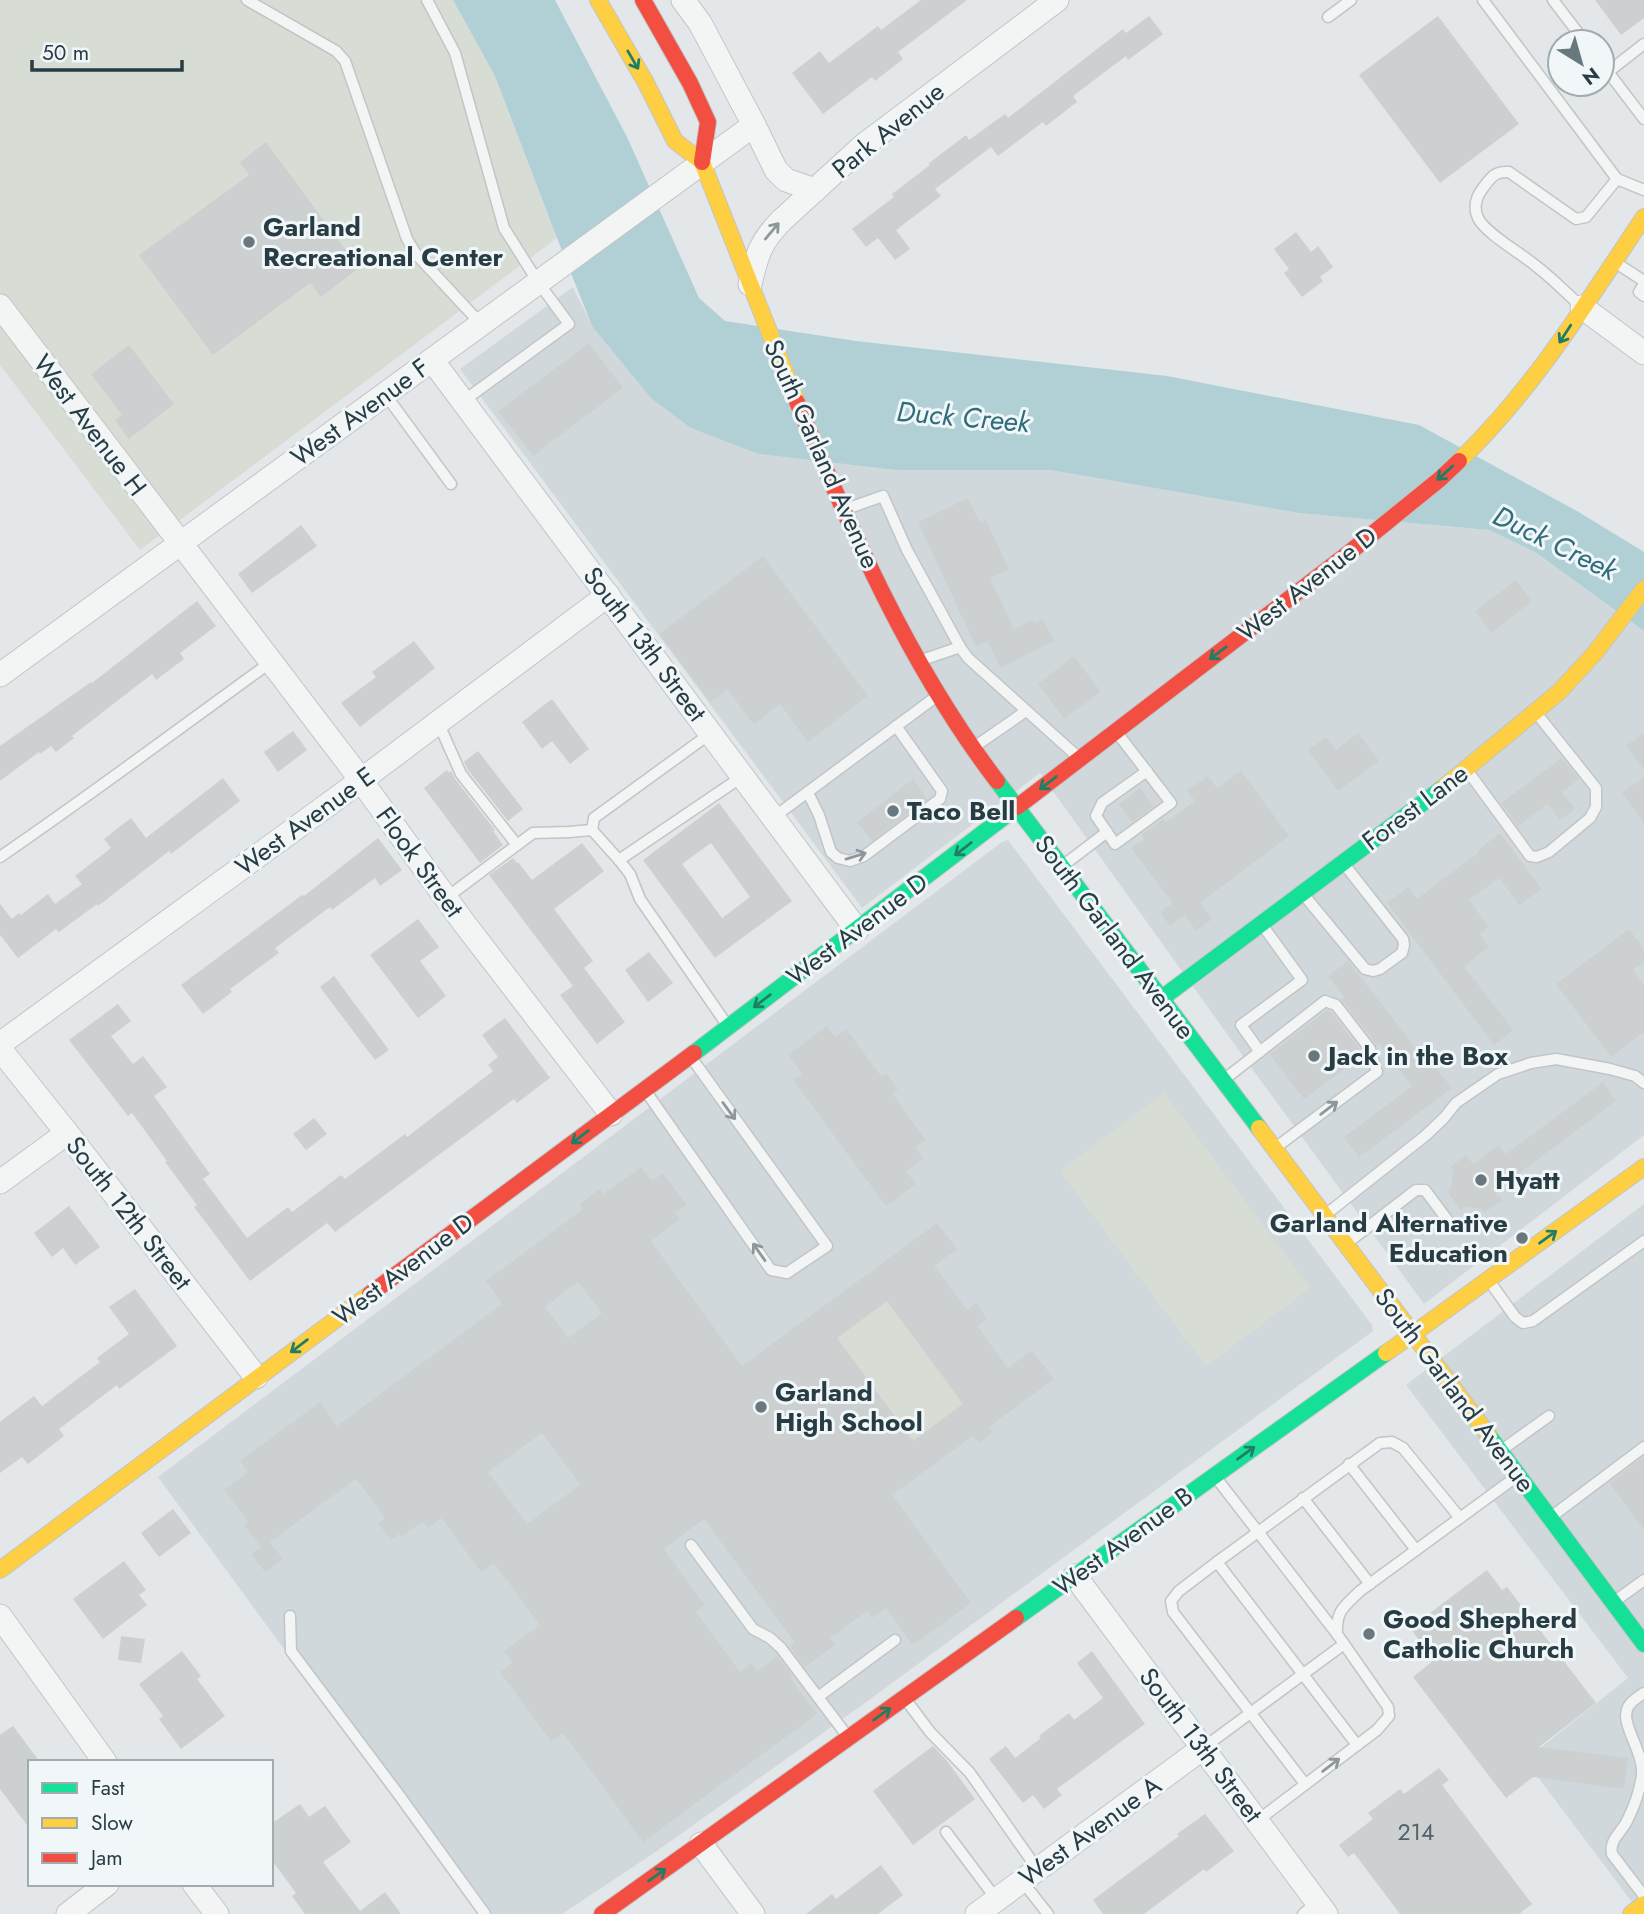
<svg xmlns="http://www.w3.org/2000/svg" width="1644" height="1914" font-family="Jost,sans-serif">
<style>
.built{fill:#d1d8dc}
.green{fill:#d7ddd4}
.water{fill:#b0d0d5}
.building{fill:#ccd0d1;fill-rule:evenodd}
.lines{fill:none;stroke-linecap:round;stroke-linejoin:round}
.lane-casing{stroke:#c1c5c7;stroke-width:13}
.street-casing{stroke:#c1c5c7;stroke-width:25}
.fast-casing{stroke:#c1c5c7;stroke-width:18}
.slow-casing{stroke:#c1c5c7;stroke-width:18}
.jam-casing{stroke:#c1c5c7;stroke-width:18}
.lane{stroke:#f3f5f5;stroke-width:10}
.street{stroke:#f3f5f5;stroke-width:23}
.fast{stroke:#16e098;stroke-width:16}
.slow{stroke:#ffcf43;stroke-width:16}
.jam{stroke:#f24e42;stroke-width:16}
.oneway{stroke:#217e66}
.oneway2{stroke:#8e989c}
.poi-dot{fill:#69787e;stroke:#f1f6f8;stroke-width:2.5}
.labels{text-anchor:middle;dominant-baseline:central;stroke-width:6;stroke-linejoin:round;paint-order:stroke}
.number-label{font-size:23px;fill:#526268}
.street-label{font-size:26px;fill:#283c44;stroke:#f1f6f8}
.poi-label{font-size:26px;font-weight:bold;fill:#283c44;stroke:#f1f6f8;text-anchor:start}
.water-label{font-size:28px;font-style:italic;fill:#2f6d7b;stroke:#f1f6f8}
</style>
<rect width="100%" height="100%" fill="#e3e7e9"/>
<g class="built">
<polygon points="573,287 592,326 897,470 1050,470 1299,513 1489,530 1535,552 1644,631 1644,1135 1424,1304 1250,1066 1040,773 862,908 460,369"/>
<polygon points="1008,840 1372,1325 1373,1331 858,1708 654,1853 562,1914 478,1914 158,1477 1002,842"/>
<polygon points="1644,1204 1644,1914 1641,1914 1525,1760 1628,1678 1406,1385"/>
</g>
<g class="green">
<polygon points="0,0 453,0 495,76 557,238 140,550 0,365"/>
<polygon points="1164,1093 1310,1288 1206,1366 1060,1171"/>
<polygon points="887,1301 963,1404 913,1441 837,1338"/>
</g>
<polygon class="water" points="453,0 555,0 627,137 699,298 725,321 856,341 1167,376 1419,425 1577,511 1644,552 1644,631 1535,552 1489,530 1299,513 1050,470 897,470 759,454 691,428 652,399 592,326 557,238 495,76"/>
<g class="building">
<polygon points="921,0 967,0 898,52 903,59 875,81 872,77 823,114 792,73 820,51 829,63 878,26 881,30"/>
<polygon points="1595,0 1644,0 1644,18 1621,35"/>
<polygon points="1149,16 1163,34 1128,60 1126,56 1073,96 1077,102 1046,126 1043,122 998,156 991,147 935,189 941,196 896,230 910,249 895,260 878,238 866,247 852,229 894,197 892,194 930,165 928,164 966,135 969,140 1005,114 1008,118 1123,29 1126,33"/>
<polygon points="1438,16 1519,124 1440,183 1359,75"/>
<polygon points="266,142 359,268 321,297 310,283 213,355 139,255 249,175 240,162"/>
<polygon points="1296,232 1311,252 1318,246 1333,267 1320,277 1323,281 1302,297 1284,273 1289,269 1274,249"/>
<polygon points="589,343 623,388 533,456 498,411"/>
<polygon points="129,345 174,404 129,439 115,420 122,415 91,374"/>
<polygon points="968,498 980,522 986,520 1009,569 990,578 1014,629 1033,619 1034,623 1043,619 1054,641 1001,668 987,641 976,647 918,522"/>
<polygon points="301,525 317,546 252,593 238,574"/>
<polygon points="763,556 868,696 808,742 780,704 754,725 727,689 710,702 659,634"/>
<polygon points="1516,580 1532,601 1491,633 1475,611"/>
<polygon points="197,601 216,626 180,653 184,659 156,680 152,674 72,736 74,738 56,752 51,746 40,754 39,752 0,781 0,746 91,682 92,683"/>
<polygon points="414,641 435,668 360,727 341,703 376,677 372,672"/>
<polygon points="1074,656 1101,692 1064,719 1038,684"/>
<polygon points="552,699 589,749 570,764 552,741 542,749 522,722"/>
<polygon points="293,731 307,750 278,772 264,752"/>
<polygon points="1358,733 1379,761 1338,791 1308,750 1326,737 1336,750"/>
<polygon points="1644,733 1644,770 1626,746"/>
<polygon points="478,751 523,809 508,821 468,770 464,762"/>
<polygon points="1562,758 1579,779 1562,792 1575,809 1560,820 1547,804 1518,826 1501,803"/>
<polygon points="447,770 449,773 451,771 455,779 495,830 493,831 503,845 480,863 424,788"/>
<polygon points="1241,771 1289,836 1200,903 1212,919 1196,931 1185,915 1170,926 1160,912 1173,903 1131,848 1144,839 1141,835 1163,819 1166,822 1195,801 1187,791 1208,776 1217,788"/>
<polygon points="1644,777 1644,823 1622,793"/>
<polygon points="223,778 240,801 171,854 169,851 98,906 97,904 59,932 56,929 18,958 0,935 0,904 12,919 19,913 21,915 48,894 55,904 82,884 75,876 111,848 104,839 131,818 146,838"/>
<polygon points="913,779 927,799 872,841 857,822"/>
<polygon points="1140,788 1154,806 1132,822 1119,804"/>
<path d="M719,803L792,901L715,958L643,860ZM711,843L750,897L722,918L682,864Z"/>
<polygon points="1500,833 1542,889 1519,905 1499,878 1469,900 1489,927 1480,934 1489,947 1464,966 1513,1030 1494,1045 1387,903 1408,887 1417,899 1479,852 1478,850"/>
<polygon points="378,838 402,870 380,886 375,878 332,910 330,907 275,948 279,953 230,989 232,992 203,1014 181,985 302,895 304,896"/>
<polygon points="582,843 604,871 554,909 593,961 584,968 625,1022 597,1044 560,995 573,986 489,875 513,858 517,863 518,862 532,880"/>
<polygon points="418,919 439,947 420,961 446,996 418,1018 370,955"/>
<polygon points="1629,929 1644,949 1644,962 1633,970 1644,985 1644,1032 1611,1057 1556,984"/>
<polygon points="649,952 673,983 648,1002 625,970"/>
<polygon points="1348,961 1433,1070 1436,1068 1452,1088 1359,1157 1344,1137 1412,1086 1379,1043 1377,1045 1341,999 1344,997 1328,976"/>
<polygon points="334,976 389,1050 375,1060 320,987"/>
<polygon points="118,1004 131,1021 111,1036 133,1064 143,1056 167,1087 154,1096 210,1174 203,1179 247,1238 288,1207 292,1212 341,1175 345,1179 405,1134 407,1137 493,1071 488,1065 498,1057 482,1035 505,1018 550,1078 517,1103 514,1099 335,1232 327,1223 250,1281 194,1207 197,1205 165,1162 167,1161 132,1113 128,1116 69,1040"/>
<polygon points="1327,1010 1331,1012 1364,1055 1304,1099 1270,1054"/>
<polygon points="827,1026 835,1037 846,1029 881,1076 886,1073 898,1089 892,1093 926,1140 915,1147 923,1158 906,1171 916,1184 886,1206 793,1080 802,1074 788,1055"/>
<polygon points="1603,1082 1616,1101 1495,1191 1502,1200 1484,1213 1481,1209 1465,1207 1461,1210 1447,1191 1451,1188 1453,1171 1450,1167 1466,1155 1473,1164 1499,1145 1506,1154"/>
<polygon points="314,1118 327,1134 306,1150 293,1134"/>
<path d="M641,1167L652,1181L663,1173L687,1205L675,1213L680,1219L651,1241L742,1366L937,1223L957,1249L934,1266L967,1310L976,1303L987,1319L977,1326L1008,1368L1032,1350L1054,1379L989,1427L993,1432L979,1443L973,1436L892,1495L971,1603L913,1645L886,1608L872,1618L867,1611L830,1638L835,1645L805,1667L790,1647L795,1643L704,1519L664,1549L705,1605L696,1612L740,1672L751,1663L757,1671L777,1656L793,1676L790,1678L817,1714L643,1842L563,1733L551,1741L500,1672L513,1662L504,1651L540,1625L494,1563L481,1572L441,1518L428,1528L423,1521L401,1537L399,1534L391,1540L378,1523L385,1518L356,1479L270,1542L283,1559L265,1572L251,1554L261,1547L244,1525L248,1522L224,1490L248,1472L240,1461L320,1402L337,1426L502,1304L486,1281L583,1209L579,1204L600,1189L604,1194ZM578,1282L602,1313L568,1338L545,1307ZM887,1301L963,1404L913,1441L837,1338ZM542,1433L580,1485L527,1524L488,1472Z"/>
<polygon points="69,1206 100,1247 75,1265 63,1248 52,1257 34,1233"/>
<polygon points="135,1289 177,1346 119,1389 117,1385 59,1429 64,1436 28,1464 22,1457 0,1473 0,1422 34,1396 42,1406 100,1362 97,1358 129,1334 109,1307"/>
<polygon points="1644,1457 1644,1530 1609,1483"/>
<polygon points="173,1509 191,1533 159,1557 141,1533"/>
<polygon points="124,1561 146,1590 139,1595 147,1605 103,1639 73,1599"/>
<polygon points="1487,1570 1502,1590 1507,1587 1596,1703 1539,1747 1628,1758 1624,1789 1533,1777 1506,1798 1413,1677 1434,1660 1410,1628"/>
<polygon points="121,1636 145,1639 141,1663 118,1660"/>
<polygon points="182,1651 201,1676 197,1679 225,1716 181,1749 159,1719 163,1716 139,1684"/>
<polygon points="1092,1651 1145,1724 1057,1789 1062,1795 1044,1809 1033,1795 1023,1803 989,1759 1006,1746 1015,1758 1041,1738 1039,1736 1069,1713 1074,1720 1103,1698 1077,1663"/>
<polygon points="13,1726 40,1762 30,1762 30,1829 0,1789 0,1735"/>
<polygon points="933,1746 947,1761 975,1799 913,1845 873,1791"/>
<polygon points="1439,1768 1449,1780 1442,1785 1532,1904 1519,1914 1400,1914 1354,1853 1348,1857 1339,1845 1373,1819 1368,1813 1400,1789 1404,1794"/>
<polygon points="300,1804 309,1817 325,1806 351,1842 323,1862 360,1911 385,1892 401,1914 305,1914 292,1896 296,1893 271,1859 271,1824"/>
<polygon points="1205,1814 1234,1851 1206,1872 1204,1869 1144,1914 1103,1914 1093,1900 1179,1836 1177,1834"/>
<polygon points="881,1865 903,1895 878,1914 806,1914 832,1894 836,1899"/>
</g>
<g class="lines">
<defs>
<g id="lane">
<polyline points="247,0 336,51 345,61 407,239 416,254 481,324"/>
<polyline points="427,0 455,53 504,228 538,282 569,324 462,402"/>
<polyline points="1483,0 1617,179 1644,190"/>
<polyline points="1553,0 1585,42"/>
<polyline points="1328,17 1351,0"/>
<polyline points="1602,64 1644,119"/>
<polyline points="1608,72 1644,44"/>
<polyline points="1616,263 1644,281"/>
<polyline points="1644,284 1639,292 1644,296"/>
<path d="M1581,306C1566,293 1552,278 1536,266C1522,254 1485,233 1478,218C1473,207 1476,197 1483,188C1491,177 1495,171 1509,172L1576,219L1586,217L1617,179"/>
<polyline points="385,394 451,484"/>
<polyline points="849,508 883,496 907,550 960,647"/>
<polyline points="922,660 960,647 968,658 1078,757"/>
<polyline points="438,722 461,774 517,845"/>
<polyline points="1118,734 1171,803 1115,844 1096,816 1102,803 1147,771"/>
<polyline points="977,745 1026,711"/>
<polyline points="1467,770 1530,856 1537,857 1549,852 1590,818 1596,807 1596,788 1537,714"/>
<polyline points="808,793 819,815 831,852 838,858 850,861 864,856 940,799 942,791 896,726"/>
<polyline points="774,817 937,696"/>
<path d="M0,857C92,794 181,727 271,662"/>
<polyline points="619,860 592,830 594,818 711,733"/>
<polyline points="1065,864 1107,832"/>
<polyline points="1303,894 1365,969 1373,971 1380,969 1402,953 1404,945 1403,939 1344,864"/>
<polyline points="446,898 533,833 569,832 592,830"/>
<polyline points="725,1022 640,899 630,874 619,860 743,776"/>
<polyline points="1260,1052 1241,1025 1302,980 1263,926"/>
<polyline points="1226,1078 1325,1001 1336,1005 1370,1049 1377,1072 1279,1145"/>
<polyline points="647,1093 771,1270 787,1273 827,1246 693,1060"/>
<polyline points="1329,1212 1425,1136 1444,1118 1456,1103 1498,1074 1531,1063 1556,1059 1610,1069 1635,1076 1644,1083"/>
<polyline points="1351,1240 1416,1190 1425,1190 1451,1225"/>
<polyline points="1490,1282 1515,1317 1523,1323 1533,1321 1644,1241"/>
<polyline points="1503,1449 1549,1416"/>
<polyline points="1349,1464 1416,1550"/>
<polyline points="1217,1479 1337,1634"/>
<polyline points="1303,1498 1370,1584"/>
<polyline points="1551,1517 1644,1447"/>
<polyline points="691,1545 753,1629 770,1638 781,1648 845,1733"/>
<polyline points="1217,1562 1357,1745"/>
<polyline points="1615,1601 1644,1580"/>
<polyline points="290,1616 291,1651 399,1795 485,1914"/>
<path d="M1644,1693C1638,1697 1631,1701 1628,1707C1619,1723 1644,1751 1642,1775C1640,1790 1634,1807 1627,1821C1621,1833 1609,1840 1612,1854L1644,1896"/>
<polyline points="818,1697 895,1640"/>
<polyline points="906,1700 930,1732 970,1773 1038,1870"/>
<polyline points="1203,1748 1344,1644"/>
<polyline points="1305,1784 1173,1612 1171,1601 1179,1591 1217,1562 1380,1443 1392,1442 1403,1448 1460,1518"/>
<path d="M1257,1821L1377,1730L1389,1716L1388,1707L1337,1634C1336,1610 1344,1607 1360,1591L1516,1477"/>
<polyline points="946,1832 997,1900"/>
<polyline points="1022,1881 1048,1914"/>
<polyline points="1303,1914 1318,1902"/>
</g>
<g id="street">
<polyline points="683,0 700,23 754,125 776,170 786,180 815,190"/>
<path d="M750,284C757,255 760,242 782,220L864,145L1057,0"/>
<polyline points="0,306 352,768 464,923 611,1114"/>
<polyline points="1582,307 1644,353"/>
<polyline points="432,360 857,930"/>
<polyline points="0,675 754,125"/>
<polyline points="0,1044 348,790 608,595"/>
<polyline points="0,1049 67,1133 256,1377"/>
<polyline points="0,1182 67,1133"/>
<polyline points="1075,1576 1326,1914"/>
<polyline points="0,1616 105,1762"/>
<polyline points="701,1844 753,1914"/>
<polyline points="194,1884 217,1914"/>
<polyline points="68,1914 107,1884"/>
<polyline points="977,1914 1203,1748"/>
</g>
<g id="fast">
<polyline points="997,781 1259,1128"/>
<polyline points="1162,998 1444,787"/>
<polyline points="694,1053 1017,807"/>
<polyline points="1489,1436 1644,1644"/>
<polyline points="1016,1618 1386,1353"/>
</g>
<g id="slow">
<polyline points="598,0 646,83 675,141 702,162 797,402"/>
<path d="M1459,461C1533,390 1587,302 1644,217"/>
<polyline points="1444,787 1559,692 1594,654 1644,589"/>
<polyline points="1259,1128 1413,1334 1386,1353"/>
<polyline points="1489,1436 1413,1334 1644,1167"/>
<polyline points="0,1570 370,1294"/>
<polyline points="1631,1914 1644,1904"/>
</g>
<g id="jam">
<polyline points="643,0 690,83 708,122 702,162"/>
<path d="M797,402C852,533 910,667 997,781"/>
<polyline points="1017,807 1350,552 1440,479 1459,461"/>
<polyline points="370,1294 694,1053"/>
<polyline points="602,1914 1016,1618"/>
</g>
</defs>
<use href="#lane" class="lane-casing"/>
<use href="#street" class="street-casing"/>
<use href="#fast" class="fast-casing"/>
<use href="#slow" class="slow-casing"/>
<use href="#jam" class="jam-casing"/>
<use href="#lane" class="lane"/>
<use href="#street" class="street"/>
<use href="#fast" class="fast"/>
<use href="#slow" class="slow"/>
<use href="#jam" class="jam"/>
</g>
<defs><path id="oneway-shaft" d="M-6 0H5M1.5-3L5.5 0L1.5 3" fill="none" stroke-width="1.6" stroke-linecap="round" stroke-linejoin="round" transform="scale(1.75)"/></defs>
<g class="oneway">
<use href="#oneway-shaft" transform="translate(633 60) rotate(60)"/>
<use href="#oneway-shaft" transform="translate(1565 334) rotate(123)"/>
<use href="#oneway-shaft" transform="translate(1445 473) rotate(138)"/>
<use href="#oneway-shaft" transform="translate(1218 653) rotate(143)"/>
<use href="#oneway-shaft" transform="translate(1048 783) rotate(142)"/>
<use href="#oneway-shaft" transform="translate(963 849) rotate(142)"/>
<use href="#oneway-shaft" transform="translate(762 1001) rotate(143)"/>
<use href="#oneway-shaft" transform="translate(580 1137) rotate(143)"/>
<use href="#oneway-shaft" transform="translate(1548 1237) rotate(-36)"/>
<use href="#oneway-shaft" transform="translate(299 1346) rotate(143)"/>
<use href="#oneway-shaft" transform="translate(1246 1453) rotate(-36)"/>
<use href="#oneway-shaft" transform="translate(882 1714) rotate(-36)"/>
<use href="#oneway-shaft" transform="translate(657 1875) rotate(-35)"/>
</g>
<g class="oneway2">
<use href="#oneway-shaft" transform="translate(772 231) rotate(-50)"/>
<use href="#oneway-shaft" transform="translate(856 856) rotate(-17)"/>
<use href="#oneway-shaft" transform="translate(1329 1108) rotate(-37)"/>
<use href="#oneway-shaft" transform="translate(729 1111) rotate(54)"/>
<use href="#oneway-shaft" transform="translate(759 1252) rotate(-125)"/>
<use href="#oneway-shaft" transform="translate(1331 1765) rotate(-37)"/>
</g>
<g class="poi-dot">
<circle cx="249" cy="242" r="7"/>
<circle cx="893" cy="811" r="7"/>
<circle cx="1314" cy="1056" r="7"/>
<circle cx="1481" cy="1180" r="7"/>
<circle cx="1522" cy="1238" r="7"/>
<circle cx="761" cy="1407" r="7"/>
<circle cx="1369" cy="1634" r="7"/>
</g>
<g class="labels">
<g class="number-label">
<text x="1416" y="1832">214</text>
</g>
<g class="street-label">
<text transform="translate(888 130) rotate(-39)">Park Avenue</text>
<text transform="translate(360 412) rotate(-36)">West Avenue F</text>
<text transform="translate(90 425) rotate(53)">West Avenue H</text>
<text transform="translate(822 454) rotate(66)">South Garland Avenue</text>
<text transform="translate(1307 584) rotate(-38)">West Avenue D</text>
<text transform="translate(645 644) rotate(53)">South 13th Street</text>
<text transform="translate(1415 807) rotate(-37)">Forest Lane</text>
<text transform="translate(305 821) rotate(-36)">West Avenue E</text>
<text transform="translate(420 862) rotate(54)">Flook Street</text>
<text transform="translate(857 929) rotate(-37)">West Avenue D</text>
<text transform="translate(1115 937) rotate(53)">South Garland Avenue</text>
<text transform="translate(129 1213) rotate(52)">South 12th Street</text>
<text transform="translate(403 1269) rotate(-37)">West Avenue D</text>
<text transform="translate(1455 1390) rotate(53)">South Garland Avenue</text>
<text transform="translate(1123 1541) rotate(-36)">West Avenue B</text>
<text transform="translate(1201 1745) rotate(53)">South 13th Street</text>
<text transform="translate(1090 1831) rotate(-36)">West Avenue A</text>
</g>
<g class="poi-label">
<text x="263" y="227">Garland<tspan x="263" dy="30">Recreational Center</tspan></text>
<text x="907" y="811">Taco Bell</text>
<text x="1328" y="1056">Jack in the Box</text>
<text x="1495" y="1180">Hyatt</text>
<text x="1508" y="1223" text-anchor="end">Garland Alternative<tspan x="1508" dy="30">Education</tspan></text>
<text x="775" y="1392">Garland<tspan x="775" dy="30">High School</tspan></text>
<text x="1383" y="1619">Good Shepherd<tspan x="1383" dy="30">Catholic Church</tspan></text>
</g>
<g class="water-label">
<text transform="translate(963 417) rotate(5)">Duck Creek</text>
<text transform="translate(1555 543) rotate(26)">Duck Creek</text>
</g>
</g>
<rect x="28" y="1760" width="245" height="126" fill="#f1f6f8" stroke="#a1acb0" stroke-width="2"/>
<rect x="42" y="1783" width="35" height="10" fill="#16e098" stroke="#a1acb0" stroke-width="2"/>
<text x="91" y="1795" font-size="21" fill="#283c44">Fast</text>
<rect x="42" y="1818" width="35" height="10" fill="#ffcf43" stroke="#a1acb0" stroke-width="2"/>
<text x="91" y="1830" font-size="21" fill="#283c44">Slow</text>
<rect x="42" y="1853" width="35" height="10" fill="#f24e42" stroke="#a1acb0" stroke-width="2"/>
<text x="91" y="1865" font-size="21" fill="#283c44">Jam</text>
<g transform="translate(1581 63) rotate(143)"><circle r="33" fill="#f1f6f8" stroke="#a1acb0" stroke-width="2"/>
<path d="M0-5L12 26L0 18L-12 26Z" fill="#69787e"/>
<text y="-10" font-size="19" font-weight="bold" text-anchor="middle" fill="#283c44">N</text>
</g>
<path d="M32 60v10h150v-10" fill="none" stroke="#283c44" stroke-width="3.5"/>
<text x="42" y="60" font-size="21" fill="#283c44" stroke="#f1f6f8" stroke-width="5" paint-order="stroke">50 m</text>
</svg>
